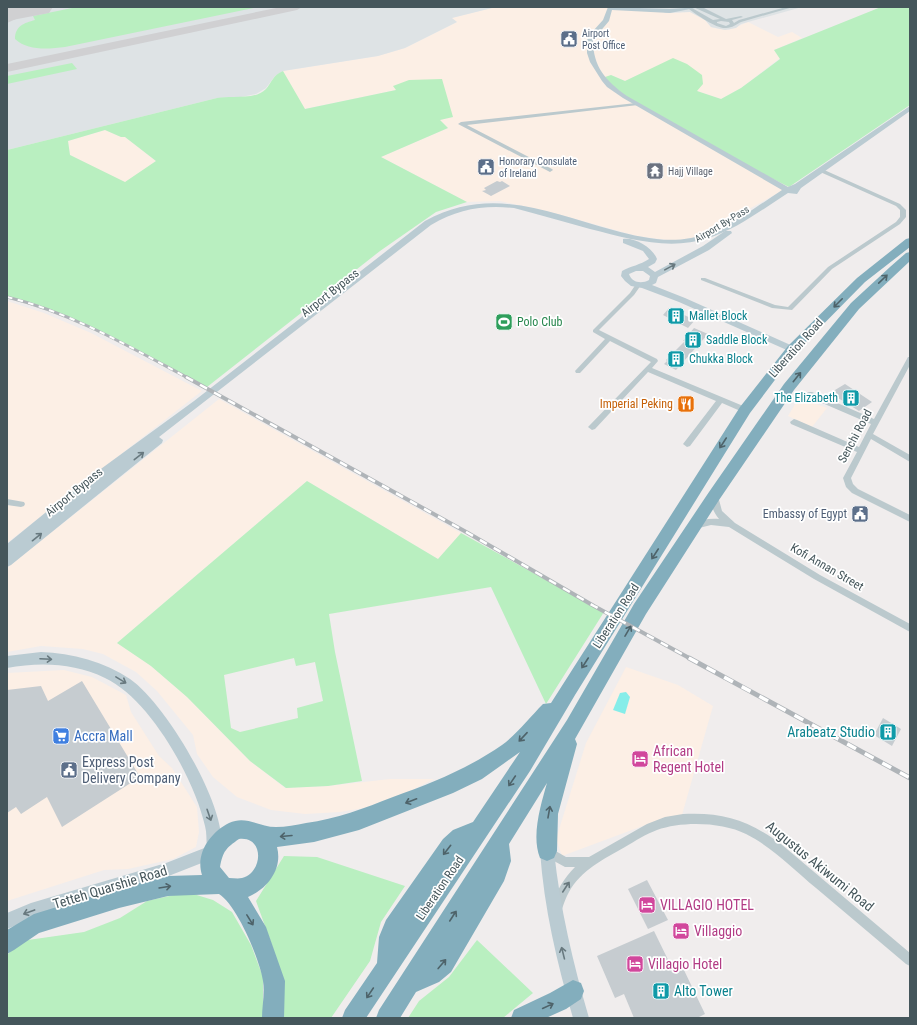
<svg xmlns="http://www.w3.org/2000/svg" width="917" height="1025" font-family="'Roboto Condensed',sans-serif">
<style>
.commercial{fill:#fcefe5}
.airport{fill:#dee3e5}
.green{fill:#b9efc0;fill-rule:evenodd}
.water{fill:#85ede9}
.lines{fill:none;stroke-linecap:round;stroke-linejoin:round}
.taxiway{fill:#d0d0d2;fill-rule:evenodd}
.runway{fill:#d0d0d2;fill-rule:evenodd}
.building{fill:#c6ccd0}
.street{fill:#bbc9cd;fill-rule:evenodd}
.secondary{fill:#bacbd2;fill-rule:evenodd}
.highway{fill:#83aebd;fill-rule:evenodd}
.rail-far2-casing{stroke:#afb4b8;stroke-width:3}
.rail-far1-casing{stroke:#afb4b8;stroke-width:4}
.rail-casing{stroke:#afb4b8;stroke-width:5}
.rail-far2{stroke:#fff;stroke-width:2;stroke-dasharray:5.5;stroke-linecap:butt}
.rail-far1{stroke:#fff;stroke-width:2.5;stroke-dasharray:8;stroke-linecap:butt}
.rail{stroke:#fff;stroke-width:3.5;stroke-dasharray:10;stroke-linecap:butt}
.oneway{stroke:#68797f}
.oneway2{stroke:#4e636a}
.oneway3{stroke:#68787d}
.labels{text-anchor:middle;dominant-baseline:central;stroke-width:3.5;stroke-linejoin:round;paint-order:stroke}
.far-service-label{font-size:10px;fill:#4e5e75;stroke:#fff;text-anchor:start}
.far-worship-label{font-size:10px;fill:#5b616d;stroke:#fff;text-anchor:start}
.far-street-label{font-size:10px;fill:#45565b;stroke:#fff}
.street-label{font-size:12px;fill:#45565b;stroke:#fff}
.culture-label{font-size:12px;fill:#0d838f;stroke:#fff;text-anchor:start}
.leisure-label{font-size:12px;fill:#27864d;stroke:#fff;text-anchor:start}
.food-label{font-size:12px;fill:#c56008;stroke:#fff;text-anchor:end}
.service-label{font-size:12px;fill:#4e5e75;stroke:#fff;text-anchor:end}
.near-culture-label{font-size:14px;fill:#0d838f;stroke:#fff;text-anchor:end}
.near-shop-label{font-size:14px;fill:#366cbe;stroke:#fff;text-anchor:start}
.near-hotel-label{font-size:14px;fill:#b23c85;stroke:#fff;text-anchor:start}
.near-service-label{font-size:14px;fill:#4e5e75;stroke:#fff;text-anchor:start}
.near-street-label{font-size:14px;fill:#45565b;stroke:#fff}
</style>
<rect width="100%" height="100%" fill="#f0eded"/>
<g class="commercial">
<polygon points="496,7 635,7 636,9 663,10 665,13 690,12 705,20 711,27 714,28 729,30 748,22 778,37 792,32 802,38 774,50 780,58 741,88 721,99 697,91 673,59 625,81 611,75 721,153 789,187 698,237 675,241 637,236 550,212 500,201 467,202 381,157 448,128 440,120 453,117 394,86 396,90 304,109 283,71 378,56 405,48 457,22 451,18"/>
<polygon points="105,130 121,137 125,137 156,161 125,183 70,155 68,141"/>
<polygon points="7,301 44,313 91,333 202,391 7,543"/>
<polygon points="219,399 461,533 438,559 307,481 117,643 151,666 187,697 250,761 285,788 328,786 390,779 434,779 410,791 364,808 340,812 305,814 271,810 237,797 213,777 197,754 193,735 157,691 136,672 103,654 83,649 41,646 7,652 7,568"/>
<polygon points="806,400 827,408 812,427 788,416 797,401"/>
<polygon points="626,667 678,685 713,706 682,815 648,824 562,856 556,839 586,743"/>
<polygon points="64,670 92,677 126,695 131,712 159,756 172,768 197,807 199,832 196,847 173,859 128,869 104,870 7,901 7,673"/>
</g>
<g class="airport">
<polygon points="7,7 496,7 452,18 457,22 405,48 378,56 283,71 275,76 266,88 256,94 241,97 217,98 7,150"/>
<polygon points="635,7 802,7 741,24 736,28 725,30 711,27 705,20 690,12 665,13 663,10 636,8"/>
</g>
<g class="green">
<path d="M77,7H259L65,47C48,49 28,51 15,39C15,26 24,23 35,20L33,16Z"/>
<polygon points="881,7 910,7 910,105 789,187 721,153 628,98 610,84 605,77 611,75 625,81 673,58 687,64 702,75 703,84 697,91 721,99 741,88 780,59 774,50"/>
<polygon points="72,63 77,69 7,84 7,76"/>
<path d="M283,71L305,109L396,90L393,86L409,80L442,79L453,117L440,120L448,128L381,157L467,202L436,212L380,251L207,387L137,350L81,324L46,308L7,297V150L217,98C232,95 254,101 266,89C272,82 273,75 283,71ZM105,130L121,137H125L156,161L125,182L70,155L68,141Z"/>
<path d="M307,481L438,559L461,533L604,612L546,704L491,587L329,614L335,652L362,781L328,786L286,788L250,761L187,697L151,666L117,643ZM294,658L296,666L315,662L323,701L297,708L298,718L240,732L231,728L224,675Z"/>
<polygon points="284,856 317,857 405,886 381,922 370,961 331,1018 281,1018 273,948 256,901"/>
<polygon points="187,892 213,900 232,912 251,945 263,977 263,1018 7,1018 7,955 21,941 84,932 120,918 147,901"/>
<polygon points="477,940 533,993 503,1018 408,1018 419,1001 449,977"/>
</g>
<polygon class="water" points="626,692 630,697 625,714 613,710 620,693"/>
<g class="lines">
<g class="taxiway">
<polygon points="30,7 47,7 46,9 25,15 7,23 7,16"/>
<polygon points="281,7 302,7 297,10 7,72 7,64"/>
</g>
<polygon class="runway" points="7,7 53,7 49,13 7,21"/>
</g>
<g class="building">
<polygon points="497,181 500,182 502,181 510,186 491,196 482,191 486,190 484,188"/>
<polygon points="669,308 695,320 688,328 663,315"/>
<polygon points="694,328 708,334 676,370 664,364 667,361 666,360 685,341 683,341"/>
<polygon points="845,384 872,402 859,411 830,393"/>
<polygon points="82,681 140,777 62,827 47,797 21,814 16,807 7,813 7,690 41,686 48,701"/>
<polygon points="883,718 901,729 892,746 874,735"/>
<polygon points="647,880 668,920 648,929 628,889"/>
<polygon points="654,931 674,972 683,968 705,1014 697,1018 634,1018 624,994 615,998 597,956"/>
</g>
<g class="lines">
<g class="street">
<path d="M693,7L704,8L726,19L741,16L743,17L732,20L734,23L739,20L786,7H793L741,22C737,24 732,28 726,28C717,29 697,15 689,9L692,8L713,20L720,19ZM721,21L729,22L730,24L726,26L717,23V22Z"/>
<polygon points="636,103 638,104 638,105 467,125 552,169 553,170 550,172 458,124 461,122"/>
<polygon points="818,169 822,169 900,204 906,210 906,217 900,224 832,269 792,310 772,308 701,280 701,278 705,278 775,305 788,307 828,267 896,222 900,217 900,210 896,206 818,171"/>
<polygon points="638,283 641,285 634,295 599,330 657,359 658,361 652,368 748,408 749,410 745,413 722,403 690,446 687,447 683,444 716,401 648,372 595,429 592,430 588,427 651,362 610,341 580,373 576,373 575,371 605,339 593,332 593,330 630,293 636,284"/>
<polygon points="908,357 910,357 910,365 873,434 910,455 910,462 871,439 851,478 853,484 858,489 910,515 910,522 852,493 846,487 843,478 857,452 791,424 790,422 794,419 797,420 859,447 871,424 806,396 805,394 809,392 812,392 874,419"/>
<path d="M714,493L718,496L722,511L735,523L820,575L910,624V632L814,579L729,527L711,525L695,529L692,528L691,526L692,524C701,520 709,518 719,519C713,512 711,505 710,496Z"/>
<polygon points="7,499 24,502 25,504 24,506 21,507 7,505"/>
<path d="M683,814C723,812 748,820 781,844L910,953V966L906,964C876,939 846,913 816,888C793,869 772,847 746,834C722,822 682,821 657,830C646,834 635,841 625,847C604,859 581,870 569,892C566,897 564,903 562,909L558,911L554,909L552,905C557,890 564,878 575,867H565L543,855L542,851L543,847L547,846L566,857H589L647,824L665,817Z"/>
</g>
<g class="secondary">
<path d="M608,7L670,9L700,7L670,13L612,10L609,21L593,40C593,67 606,81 627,96L788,187L795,184L910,106V111L801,188L797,194L788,193C763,209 737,229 709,238C669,251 630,239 590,229C565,222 540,215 514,208C483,205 458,209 431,225L159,437L163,440L162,443L11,565L7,567V555L9,554L7,555V544L83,482L194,401L425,221C490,185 548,212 613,230C639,237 665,243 691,238C722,233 756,207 782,190L623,98L607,87L602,81L590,62L587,53V40L593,31L603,20Z"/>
<path d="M725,231H731L732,233L709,250L658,277L656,283L652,285L685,298L795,347L797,349L795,351H789L679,302L642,288L631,286L625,281L621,276L622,271C631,266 640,265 649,259L643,251L623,243V239C635,237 653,248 657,259L655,263L648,267L655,272L703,246ZM636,271H643L650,276L649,280C642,284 632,283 629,274Z"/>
<path d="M41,652C72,653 105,662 130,679C165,703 228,807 221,849C221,852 218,855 217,857L166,877L31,919L7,929V913L31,903L166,863L207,847C206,840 207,833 205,826C194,778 150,699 105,678C74,663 40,662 7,668V656Z"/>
<path d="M547,844L552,846L554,851C560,908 573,963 589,1018H573C557,963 544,908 540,851L542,846Z"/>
</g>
<g class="highway">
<path d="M910,238V247L865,282L796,352L750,413L575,695L530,771L366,1018H342L345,1010L377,963L379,937L386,920L443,839L453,830L473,822L520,752L482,779L453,793L359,830L314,842L277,847C283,869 267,889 248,897L266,927L285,981L284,1018H262C262,1006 265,993 263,981C260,960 237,905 219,894L168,896L119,908L39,933L14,950L7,954V930L34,914L119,888L168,876L202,875C195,853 211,832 229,823C246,815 259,827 276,827C286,827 296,825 306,823C336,819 365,808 393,797C432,783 467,769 502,745C517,734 530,717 543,704L551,703L740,407L788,346L857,278L906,239ZM239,839C265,836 263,873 242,878C238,879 233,878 229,878L220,867C223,851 226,848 239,839Z"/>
<path d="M910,252V261L859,309L794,390L719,500L646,614L575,739L577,744L558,814L557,851L554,858L547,861L540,858C531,836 541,804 547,783L509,844L511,861L504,881L451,972L439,982L416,992L400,1018H376L379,1010L567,720L634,604L709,492L784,384L851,303L890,267L906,253Z"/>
<polygon points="573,980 581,983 584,991 581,999 566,1009 546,1018 511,1018 514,1010 550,993"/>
</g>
<defs>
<path id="rail-far2" d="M7,297C72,313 130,347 188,378"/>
<polyline id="rail-far1" points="186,377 468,533 594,606 691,659"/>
<polyline id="rail" points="689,658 910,778"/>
</defs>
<use href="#rail-far2" class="rail-far2-casing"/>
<use href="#rail-far1" class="rail-far1-casing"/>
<use href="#rail" class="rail-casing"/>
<use href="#rail-far2" class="rail-far2"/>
<use href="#rail-far1" class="rail-far1"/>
<use href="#rail" class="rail"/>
</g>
<defs><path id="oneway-shaft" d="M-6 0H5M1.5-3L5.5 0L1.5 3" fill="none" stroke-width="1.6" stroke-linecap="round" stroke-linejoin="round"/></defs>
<g class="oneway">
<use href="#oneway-shaft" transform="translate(670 267) rotate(-29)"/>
<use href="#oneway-shaft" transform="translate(139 456) rotate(-38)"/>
<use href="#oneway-shaft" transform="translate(37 537) rotate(-39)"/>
<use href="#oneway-shaft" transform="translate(46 659) rotate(3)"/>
<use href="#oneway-shaft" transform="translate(121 680) rotate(31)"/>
<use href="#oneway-shaft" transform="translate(209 815) rotate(71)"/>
<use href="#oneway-shaft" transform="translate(29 912) rotate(160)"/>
<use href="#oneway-shaft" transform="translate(563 953) rotate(-104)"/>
</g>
<g class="oneway2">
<use href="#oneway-shaft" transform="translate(883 279) rotate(-44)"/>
<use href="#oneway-shaft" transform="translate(838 303) rotate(135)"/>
<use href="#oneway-shaft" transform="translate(797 377) rotate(-51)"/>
<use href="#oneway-shaft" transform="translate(723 443) rotate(123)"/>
<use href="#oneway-shaft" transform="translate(655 554) rotate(123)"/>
<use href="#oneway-shaft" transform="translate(628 631) rotate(-60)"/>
<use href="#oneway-shaft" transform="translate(585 663) rotate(123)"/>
<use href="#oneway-shaft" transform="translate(523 737) rotate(133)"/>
<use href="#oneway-shaft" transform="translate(512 781) rotate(124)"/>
<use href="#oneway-shaft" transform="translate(411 801) rotate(159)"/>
<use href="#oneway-shaft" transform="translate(549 812) rotate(-80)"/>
<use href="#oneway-shaft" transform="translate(286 836) rotate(175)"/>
<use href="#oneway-shaft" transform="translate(447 850) rotate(128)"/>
<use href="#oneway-shaft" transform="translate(165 887) rotate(-9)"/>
<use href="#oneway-shaft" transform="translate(453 916) rotate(-57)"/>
<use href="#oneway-shaft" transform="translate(250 920) rotate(58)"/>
<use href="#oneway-shaft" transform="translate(442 964) rotate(-50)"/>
<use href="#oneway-shaft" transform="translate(370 993) rotate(124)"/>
<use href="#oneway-shaft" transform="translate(548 1006) rotate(-25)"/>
</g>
<use class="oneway3" href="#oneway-shaft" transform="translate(566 887) rotate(-57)"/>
<defs>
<symbol id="civic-square" viewBox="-11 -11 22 22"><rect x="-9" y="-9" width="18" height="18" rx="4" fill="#5c6f8a" stroke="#fff"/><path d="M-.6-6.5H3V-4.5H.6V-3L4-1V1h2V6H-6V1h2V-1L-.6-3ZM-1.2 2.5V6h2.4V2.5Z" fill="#fff"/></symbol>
<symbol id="temple-square" viewBox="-11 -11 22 22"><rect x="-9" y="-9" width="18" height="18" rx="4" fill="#6b7280" stroke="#fff"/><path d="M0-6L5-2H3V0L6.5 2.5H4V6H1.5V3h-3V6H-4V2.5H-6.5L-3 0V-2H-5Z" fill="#fff"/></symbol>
<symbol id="building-square" viewBox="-11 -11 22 22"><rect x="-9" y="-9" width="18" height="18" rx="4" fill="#0f9aa8" stroke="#fff"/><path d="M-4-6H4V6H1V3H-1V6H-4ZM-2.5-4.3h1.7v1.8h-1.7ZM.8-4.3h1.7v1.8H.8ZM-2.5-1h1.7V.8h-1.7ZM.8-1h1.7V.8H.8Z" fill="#fff"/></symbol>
<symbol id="stadium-square" viewBox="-11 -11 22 22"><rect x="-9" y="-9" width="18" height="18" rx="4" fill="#2e9e5b" stroke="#fff"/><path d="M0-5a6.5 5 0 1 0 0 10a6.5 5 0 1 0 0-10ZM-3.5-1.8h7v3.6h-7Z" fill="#fff"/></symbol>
<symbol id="restaurant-square" viewBox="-11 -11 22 22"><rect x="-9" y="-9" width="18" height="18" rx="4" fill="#e8710a" stroke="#fff"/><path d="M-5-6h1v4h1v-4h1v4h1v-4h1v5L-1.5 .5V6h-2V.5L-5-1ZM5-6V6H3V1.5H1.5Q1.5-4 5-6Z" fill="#fff"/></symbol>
<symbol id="supermarket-square" viewBox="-11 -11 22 22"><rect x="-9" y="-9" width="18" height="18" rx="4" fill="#3f7fe0" stroke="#fff"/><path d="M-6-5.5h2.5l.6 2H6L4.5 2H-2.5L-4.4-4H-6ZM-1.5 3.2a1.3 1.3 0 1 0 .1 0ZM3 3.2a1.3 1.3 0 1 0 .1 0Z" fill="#fff"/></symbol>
<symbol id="hotel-square" viewBox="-11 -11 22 22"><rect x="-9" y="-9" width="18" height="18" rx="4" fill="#d1479c" stroke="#fff"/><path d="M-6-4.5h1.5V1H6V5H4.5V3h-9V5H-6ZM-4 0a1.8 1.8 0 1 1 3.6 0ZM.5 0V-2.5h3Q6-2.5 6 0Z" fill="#fff"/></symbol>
</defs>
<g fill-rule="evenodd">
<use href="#civic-square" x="559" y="29" width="20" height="20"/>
<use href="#civic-square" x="476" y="157" width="20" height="20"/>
<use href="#temple-square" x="645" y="161" width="20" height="20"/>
<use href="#building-square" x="666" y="306" width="20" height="20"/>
<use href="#stadium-square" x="494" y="312" width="20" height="20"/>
<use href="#building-square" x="683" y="330" width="20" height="20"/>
<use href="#building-square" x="666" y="349" width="20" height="20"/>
<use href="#building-square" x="841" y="388" width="20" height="20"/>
<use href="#restaurant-square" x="676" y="394" width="20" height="20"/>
<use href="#civic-square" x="850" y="504" width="20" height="20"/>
<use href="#building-square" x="878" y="722" width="20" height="20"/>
<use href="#supermarket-square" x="51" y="726" width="20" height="20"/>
<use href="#hotel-square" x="630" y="749" width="20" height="20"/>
<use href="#civic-square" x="59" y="760" width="20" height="20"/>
<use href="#hotel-square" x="637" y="895" width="20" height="20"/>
<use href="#hotel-square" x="671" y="921" width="20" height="20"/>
<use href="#hotel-square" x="625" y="954" width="20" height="20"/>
<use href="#building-square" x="651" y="981" width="20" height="20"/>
</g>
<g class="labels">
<g class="far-service-label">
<text x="582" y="33">Airport<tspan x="582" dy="12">Post Office</tspan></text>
<text x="499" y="161">Honorary Consulate<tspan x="499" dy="12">of Ireland</tspan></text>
</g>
<g class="far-worship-label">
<text x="668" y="171">Hajj Village</text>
</g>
<g class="far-street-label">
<text transform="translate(722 224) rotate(-31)">Airport By-Pass</text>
</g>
<g class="street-label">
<text transform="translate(330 293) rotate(-38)">Airport Bypass</text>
<text transform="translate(796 348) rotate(-48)">Liberation Road</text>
<text transform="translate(855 436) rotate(-62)">Senchi Road</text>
<text transform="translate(74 492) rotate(-39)">Airport Bypass</text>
<text transform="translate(827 567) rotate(30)">Kofi Annan Street</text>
<text transform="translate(616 616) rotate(-57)">Liberation Road</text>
<text transform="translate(440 888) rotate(-56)">Liberation Road</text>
</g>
<g class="culture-label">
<text x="689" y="316">Mallet Block</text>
<text x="706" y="340">Saddle Block</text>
<text x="689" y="359">Chukka Block</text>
<text x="838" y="398" text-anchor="end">The Elizabeth</text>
</g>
<g class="leisure-label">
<text x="517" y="322">Polo Club</text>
</g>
<g class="food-label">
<text x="673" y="404">Imperial Peking</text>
</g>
<g class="service-label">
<text x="847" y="514">Embassy of Egypt</text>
</g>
<g class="near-culture-label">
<text x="875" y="732">Arabeatz Studio</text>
<text x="674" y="991" text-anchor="start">Alto Tower</text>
</g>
<g class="near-shop-label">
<text x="74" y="736">Accra Mall</text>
</g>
<g class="near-hotel-label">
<text x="653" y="751">African<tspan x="653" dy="16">Regent Hotel</tspan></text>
<text x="660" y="905">VILLAGIO HOTEL</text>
<text x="694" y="931">Villaggio</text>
<text x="648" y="964">Villagio Hotel</text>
</g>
<g class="near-service-label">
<text x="82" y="762">Express Post<tspan x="82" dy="16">Delivery Company</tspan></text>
</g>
<g class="near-street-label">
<text transform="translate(820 866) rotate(39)">Augustus Akiwumi Road</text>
<text transform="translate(110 887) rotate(-17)">Tetteh Quarshie Road</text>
</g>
</g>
<rect width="917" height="1025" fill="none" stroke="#45565b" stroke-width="16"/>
</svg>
